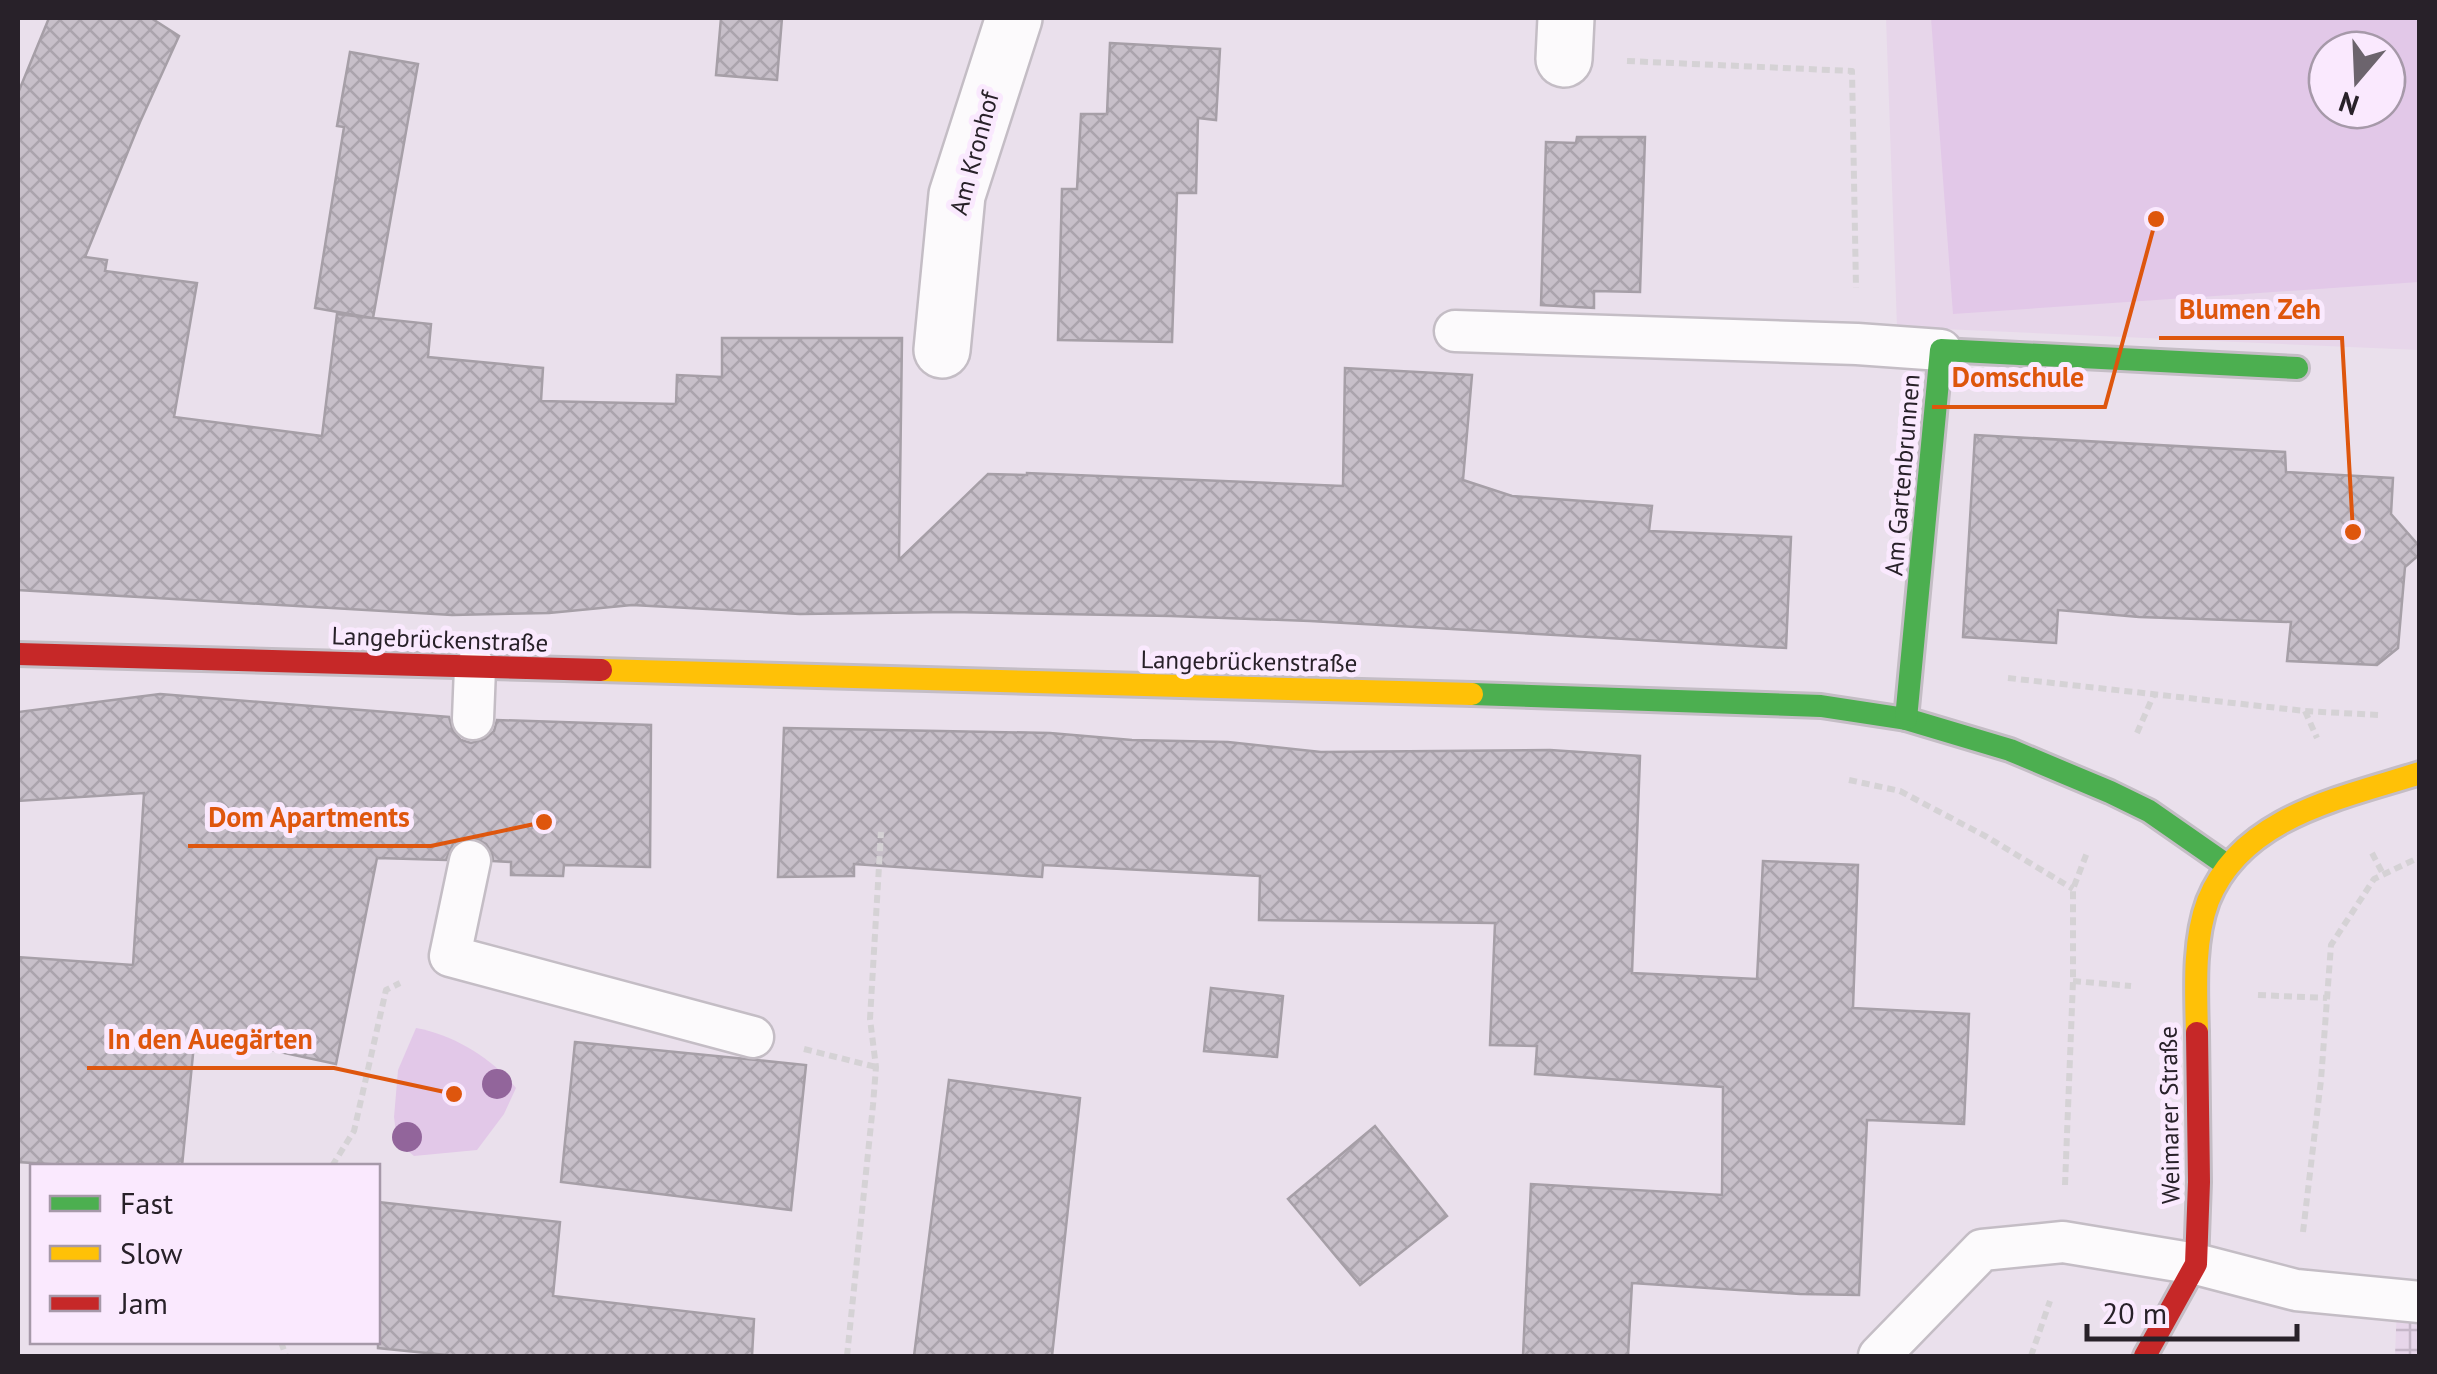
<svg xmlns="http://www.w3.org/2000/svg" width="2437" height="1374" font-family="'PT Sans',sans-serif">
<style>
.built{fill:#e7d6ea;fill-rule:evenodd}
.industrial{fill:url(#industrial-grid)}
.park{fill:#e2c8e8;fill-rule:evenodd}
.building{fill:url(#building-cross-hatch);stroke:#a69fa7;stroke-width:2.5}
.lines{fill:none;stroke-linecap:round;stroke-linejoin:round}
.lane-casing{stroke:#c4bdc5;stroke-width:45}
.street-casing{stroke:#c4bdc5;stroke-width:60}
.fast-casing{stroke:#c4bdc5;stroke-width:28}
.slow-casing{stroke:#c4bdc5;stroke-width:28}
.jam-casing{stroke:#c4bdc5;stroke-width:28}
.path{stroke:#d5d2d5;stroke-width:6;stroke-dasharray:8 5;stroke-linecap:butt}
.lane{stroke:#fcfafc;stroke-width:40}
.street{stroke:#fcfafc;stroke-width:55}
.fast{stroke:#4caf50;stroke-width:22}
.slow{stroke:#ffc107;stroke-width:22}
.jam{stroke:#c62828;stroke-width:22}
.tree{fill:#92659b}
.labels{text-anchor:middle;dominant-baseline:central;stroke-width:10;stroke-linejoin:round;paint-order:stroke}
.street-label{font-size:25px;fill:#282129;stroke:#fae9fe}
.leader{fill:none;stroke:#de560d;stroke-width:4}
.callout-dot{fill:#de560d;stroke:#fae9fe;stroke-width:4}
.callout-label{font-size:28px;text-anchor:middle;font-weight:bold;fill:#de560d;stroke:#fae9fe;stroke-width:10;stroke-linejoin:round;paint-order:stroke}
</style>
<defs>
<pattern id="industrial-grid" width="8" height="8" patternUnits="userSpaceOnUse" patternTransform="scale(2.5)"><rect width="8" height="8" fill="#e7d6ea"/><path d="M0 4h8M4 0v8" fill="none" stroke="#c6b7c9"/></pattern>
<pattern id="building-cross-hatch" width="8" height="8" patternUnits="userSpaceOnUse" patternTransform="scale(2.5)"><rect width="8" height="8" fill="#c7bfc9"/><path d="M0 0l8 8M0 8l8-8" fill="none" stroke="#aba4ad"/></pattern>
</defs>
<rect width="100%" height="100%" fill="#eae0ec"/>
<path class="built" d="M1886,18H2419V350L1897,327ZM2327,50H2387V110H2327Z"/>
<polygon class="industrial" points="2398,1279 2419,1280 2419,1356 2395,1356"/>
<g class="park">
<path d="M1931,18H2419V282L1953,314ZM2327,50H2387V110H2327Z"/>
<path d="M416,1028C454,1035 492,1058 516,1088L504,1114L477,1150L414,1156L397,1142L394,1117L398,1070Z"/>
</g>
<g class="building">
<polygon points="49,18 151,18 179,36 140,122 85,257 107,260 105,271 197,283 174,417 322,436 337,314 372,318 315,308 344,127 337,126 350,52 418,64 373,318 431,324 428,357 543,368 541,401 676,404 677,375 722,377 722,338 902,338 899,560 988,474 1027,475 1027,473 1343,486 1345,368 1472,375 1463,480 1512,496 1652,506 1649,531 1791,537 1786,648 1310,621 1171,616 951,612 800,614 632,605 549,613 452,615 18,590 18,93"/>
<polygon points="721,18 782,18 777,80 716,75"/>
<polygon points="1110,43 1220,49 1216,120 1198,118 1196,193 1177,193 1172,342 1058,340 1062,189 1077,189 1081,114 1107,114"/>
<polygon points="1577,137 1645,137 1640,292 1594,291 1594,308 1541,305 1546,142 1576,143"/>
<polygon points="1975,435 2285,452 2286,472 2393,478 2391,514 2420,547 2420,554 2405,567 2398,648 2377,665 2287,661 2291,622 2139,617 2058,610 2056,643 1963,637"/>
<polygon points="160,694 449,717 453,731 461,740 471,743 485,739 494,731 497,720 651,725 650,867 564,865 563,876 511,875 511,862 493,861 492,853 486,844 474,838 462,839 453,844 446,860 377,858 336,1064 195,1034 182,1166 63,1166 63,1165 18,1162 18,957 133,965 144,793 18,801 18,712"/>
<polygon points="784,728 1050,733 1132,740 1228,742 1321,752 1550,750 1640,756 1632,973 1757,979 1763,861 1858,865 1853,1008 1969,1014 1964,1124 1867,1120 1859,1295 1800,1294 1632,1283 1628,1356 1523,1356 1531,1184 1722,1195 1723,1087 1535,1074 1537,1046 1490,1045 1495,923 1259,920 1260,876 1043,865 1042,877 854,864 854,876 778,877"/>
<polygon points="1211,988 1283,996 1277,1057 1204,1051"/>
<polygon points="575,1042 806,1065 791,1210 561,1182"/>
<polygon points="949,1080 1080,1098 1052,1356 914,1356"/>
<polygon points="1375,1126 1447,1216 1360,1285 1288,1199"/>
<polygon points="378,1202 560,1222 553,1296 754,1319 752,1356 456,1356 378,1348"/>
</g>
<g class="lines">
<defs>
<g id="lane">
<polyline points="1455,331 1857,344 1941,350"/>
<polyline points="473,719 475,668"/>
<polyline points="470,861 450,956 753,1037"/>
<polyline points="1879,1356 1982,1250 2063,1242 2196,1264 2296,1290 2420,1302"/>
</g>
<g id="street">
<polyline points="1564,59 1566,18"/>
<polyline points="942,350 957,195 1014,18"/>
</g>
<g id="fast">
<polyline points="1472,694 1821,706 1906,719 2010,750 2110,792 2149,811 2228,866"/>
<polyline points="1906,719 1941,350 2297,368"/>
</g>
<g id="slow">
<polyline points="601,670 1472,694"/>
<path d="M2197,1033C2196,991 2193,941 2208,901C2242,816 2342,798 2420,773"/>
</g>
<g id="jam">
<polyline points="18,654 601,670"/>
<polyline points="2145,1356 2196,1264 2199,1182 2197,1033"/>
</g>
</defs>
<use href="#lane" class="lane-casing"/>
<use href="#street" class="street-casing"/>
<use href="#fast" class="fast-casing"/>
<use href="#slow" class="slow-casing"/>
<use href="#jam" class="jam-casing"/>
<g class="path">
<polyline points="1627,61 1852,71 1856,288"/>
<polyline points="2008,678 2305,711 2378,715"/>
<polyline points="2305,711 2317,738"/>
<polyline points="2137,733 2154,694"/>
<polyline points="1849,780 1900,791 1987,837 2073,889"/>
<polyline points="2372,853 2383,874"/>
<polyline points="2073,981 2131,986"/>
<polyline points="2258,995 2327,998"/>
<polyline points="804,1049 876,1067"/>
<polyline points="332,1166 354,1131 386,990 400,983"/>
<polyline points="2065,1185 2073,981 2073,889 2088,850"/>
<polyline points="2303,1232 2321,1080 2331,945 2374,879 2420,857"/>
<polyline points="281,1342 286,1356"/>
<polyline points="847,1356 873,1105 876,1067 870,1019 881,832"/>
<polyline points="2031,1356 2050,1301"/>
</g>
<use href="#lane" class="lane"/>
<use href="#street" class="street"/>
<use href="#fast" class="fast"/>
<use href="#slow" class="slow"/>
<use href="#jam" class="jam"/>
</g>
<g class="tree">
<circle cx="497" cy="1084" r="15"/>
<circle cx="407" cy="1137" r="15"/>
</g>
<g class="labels">
<g class="street-label">
<text transform="translate(974 153) rotate(-75)">Am Kronhof</text>
<text transform="translate(1902 475) rotate(-85)">Am Gartenbrunnen</text>
<text transform="translate(440 639) rotate(2)">Langebrückenstraße</text>
<text transform="translate(1249 661) rotate(1)">Langebrückenstraße</text>
<text transform="translate(2169 1115) rotate(-91)">Weimarer Straße</text>
</g>
</g>
<path class="leader" d="M2353 532L2342 338H2159M2156 219L2105 407H1932M544 822L431 846H188M454 1094L334 1068H87"/>
<g class="callout-dot">
<circle cx="2353" cy="532" r="10"/>
<circle cx="2156" cy="219" r="10"/>
<circle cx="544" cy="822" r="10"/>
<circle cx="454" cy="1094" r="10"/>
</g>
<g class="callout-label">
<text x="2250" y="319">Blumen Zeh</text>
<text x="2018" y="387">Domschule</text>
<text x="309" y="827">Dom Apartments</text>
<text x="210" y="1049">In den Auegärten</text>
</g>
<rect width="2437" height="1374" fill="none" stroke="#282129" stroke-width="40"/>
<rect x="30" y="1164" width="350" height="180" fill="#fae9fe" stroke="#a699a9" stroke-width="2.5"/>
<rect x="50" y="1196" width="50" height="15" fill="#4caf50" stroke="#a699a9" stroke-width="2.5"/>
<text x="120" y="1214" font-size="30" fill="#282129">Fast</text>
<rect x="50" y="1246" width="50" height="15" fill="#ffc107" stroke="#a699a9" stroke-width="2.5"/>
<text x="120" y="1264" font-size="30" fill="#282129">Slow</text>
<rect x="50" y="1296" width="50" height="15" fill="#c62828" stroke="#a699a9" stroke-width="2.5"/>
<text x="120" y="1314" font-size="30" fill="#282129">Jam</text>
<g transform="translate(2357 80) rotate(199)"><circle r="48" fill="#fae9fe" stroke="#a699a9" stroke-width="2.5"/>
<path d="M0-8L18 38L0 25L-18 38Z" fill="#6c646d"/>
<text y="-15" font-size="28" font-weight="bold" text-anchor="middle" fill="#282129">N</text>
</g>
<path d="M2087 1324v15h210v-15" fill="none" stroke="#282129" stroke-width="5"/>
<text x="2102" y="1324" font-size="30" fill="#282129" stroke="#fae9fe" stroke-width="8" paint-order="stroke">20 m</text>
</svg>
